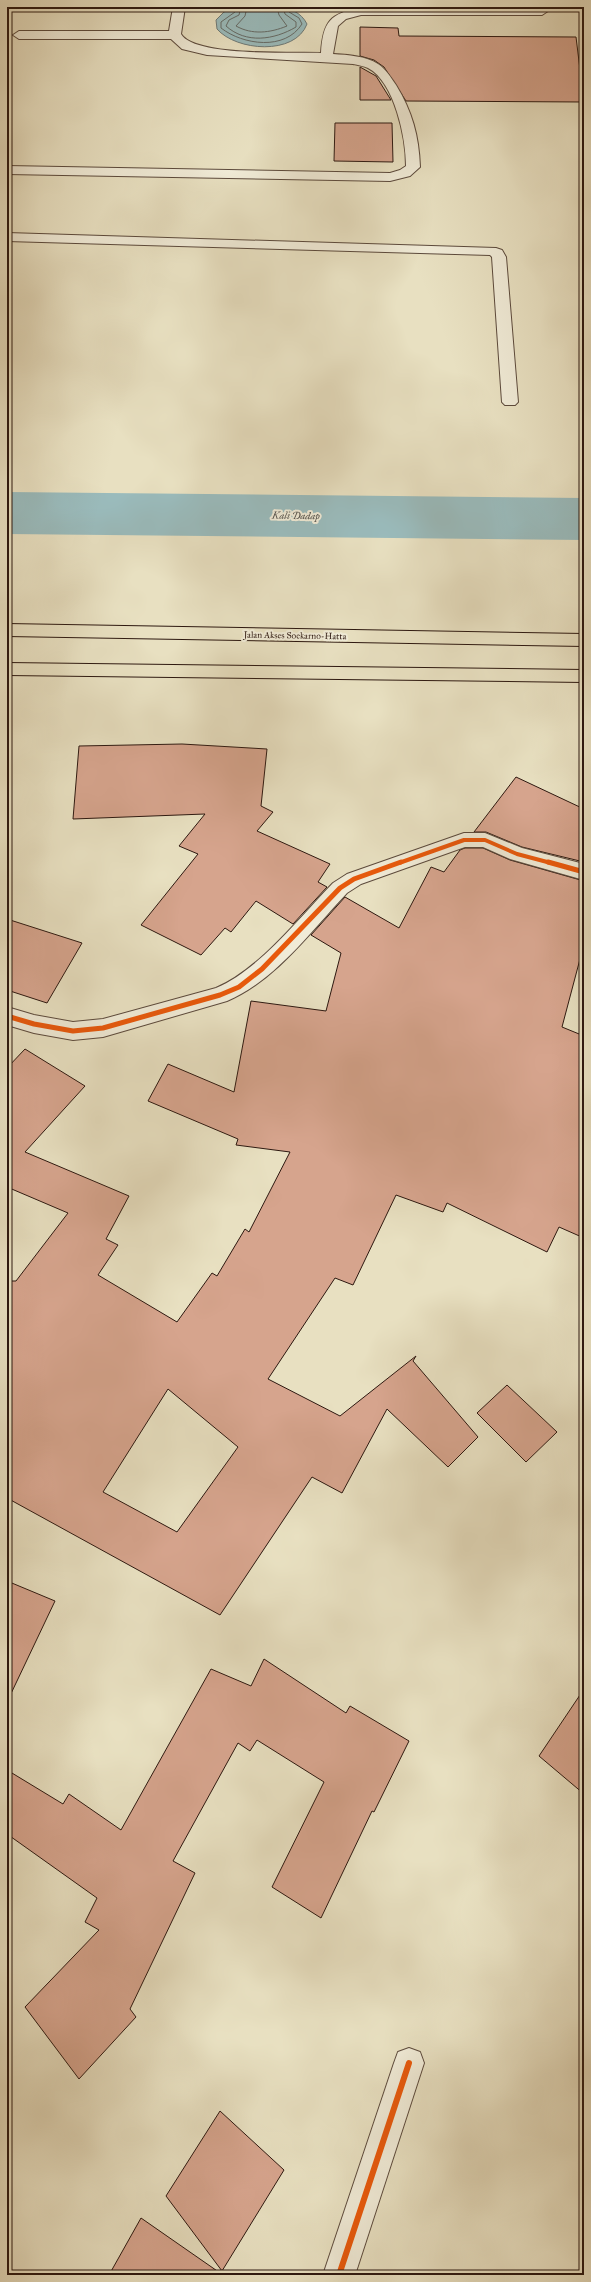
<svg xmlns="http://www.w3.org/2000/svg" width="591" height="2282" font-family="'IM FELL Great Primer',serif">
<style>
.water{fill:#9abbbc;stroke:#6e7a77}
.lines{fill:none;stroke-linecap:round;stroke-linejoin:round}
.shore{stroke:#646a66;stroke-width:1}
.river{fill:#9abbbc;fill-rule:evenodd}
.building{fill:#d6a48d;stroke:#2d1810;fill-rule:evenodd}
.minor-casing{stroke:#5c4a3c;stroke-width:2}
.major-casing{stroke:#2d1810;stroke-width:2}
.minor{fill:#f0ebd7;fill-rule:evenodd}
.major{fill:#e8e0c1;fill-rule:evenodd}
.cycleway-far2-casing{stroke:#f0ebd7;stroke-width:6}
.cycleway-far1-casing{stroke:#f0ebd7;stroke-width:8}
.cycleway-casing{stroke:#f0ebd7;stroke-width:9}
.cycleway-far2{stroke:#e8590c;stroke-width:4}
.cycleway-far1{stroke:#e8590c;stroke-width:5}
.cycleway{stroke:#e8590c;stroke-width:6}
.labels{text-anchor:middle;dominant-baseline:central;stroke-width:4;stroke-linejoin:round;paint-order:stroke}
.far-street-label{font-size:9px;fill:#2d1810;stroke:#f0ebd7}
.far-water-label{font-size:10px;font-style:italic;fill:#53514c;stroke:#f0ebd7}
</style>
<rect width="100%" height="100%" fill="#e8e0c1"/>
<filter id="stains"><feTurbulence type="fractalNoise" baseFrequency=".005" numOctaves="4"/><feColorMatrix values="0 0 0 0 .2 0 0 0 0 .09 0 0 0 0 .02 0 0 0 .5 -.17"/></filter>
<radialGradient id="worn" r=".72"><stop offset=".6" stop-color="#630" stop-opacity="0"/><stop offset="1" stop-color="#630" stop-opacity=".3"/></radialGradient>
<path class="water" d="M236,7C260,7 295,0 307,24C295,56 236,51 217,29L216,20L224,12Z"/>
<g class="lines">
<g class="shore">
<path d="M236,7L235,12L221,22V28C243,45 285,51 302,24L299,18L289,12L288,7"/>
<path d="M241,7L239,15L229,20L226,26C246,44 274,40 296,27V22L285,14L283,7"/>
<path d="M247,7L245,16L236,26C252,35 270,33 287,26L279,15L277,7"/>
</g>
<polygon class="river" points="7,492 584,498 584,540 7,534"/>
</g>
<g class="building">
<polygon points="360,27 398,28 399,36 576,37 584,102 406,101 384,67 374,60 360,56"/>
<polygon points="360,67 376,76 391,100 360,100"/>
<polygon points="335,123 392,123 393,162 334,161"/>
<polygon points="182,744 267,749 261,806 273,812 257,831 330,864 318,882 327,887 293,924 256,901 231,932 225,928 201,955 141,925 198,854 179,846 205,814 73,819 79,746"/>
<polygon points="516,777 584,809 584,862 522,847 486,832 474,832"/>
<path d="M465,848H483L510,860L584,881V944L562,1027L584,1036V1238L559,1227L547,1252L447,1203L443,1212L396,1195L353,1285L335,1278L268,1379L340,1416L416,1356L413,1361L478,1437L448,1467L387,1409L342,1493L312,1477L220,1615L7,1498V1281H16L68,1213L7,1187V1068L25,1049L85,1086L25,1152L129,1196L106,1239L118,1245L98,1275L177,1322L212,1273L217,1276L245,1229L249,1232L290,1152L236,1145L238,1139L148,1101L168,1064L234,1092L251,1001L326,1011L341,953L311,935L345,897L399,928L431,867L444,872L460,850ZM168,1389L238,1447L177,1532L103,1492Z"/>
<polygon points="7,919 82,943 47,1003 7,990"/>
<polygon points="507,1385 557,1432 526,1462 477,1413"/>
<polygon points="7,1581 55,1601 7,1702"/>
<polygon points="264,1659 346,1713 350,1706 409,1741 374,1812 372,1811 321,1918 272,1887 324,1782 257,1740 250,1751 238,1743 173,1861 195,1873 130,2009 136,2017 79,2079 25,2007 99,1930 85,1922 97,1898 7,1834 7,1770 63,1804 69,1794 121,1830 211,1669 251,1686"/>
<polygon points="584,1689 584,1794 539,1756"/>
<polygon points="220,2111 284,2170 222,2271 166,2196"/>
<polygon points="141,2218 223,2275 109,2275"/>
</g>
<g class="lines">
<defs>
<g id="minor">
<path d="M173,7H185L181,34C194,57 294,52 321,53C323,21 330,14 361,7H542L548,11L542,15H361L346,19L338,26L333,54C348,55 366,56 378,64C386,69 391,78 396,85C412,111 419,136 420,167L410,176L390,181L7,174V166L390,173L400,170L406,166C406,139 395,82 368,68C364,66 358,65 353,64L207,55L182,49L171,39H19L13,35L19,31H169Z"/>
<polygon points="7,233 496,248 502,250 506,257 518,402 515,405 505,405 502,402 492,257 490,255 7,241"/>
<path d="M464,833H485L522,848L584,864V880L510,859L483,847H465L361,884L347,893C312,930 275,981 227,1001L103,1037L73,1040L34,1033L7,1025V1007L34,1015L73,1022L103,1019L216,988C259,970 300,917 333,883L347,874Z"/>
<polygon points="409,2048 420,2052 424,2063 355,2275 323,2275 394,2063 398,2052"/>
</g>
<g id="major">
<polygon points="7,624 584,634 584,646 7,636"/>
<polygon points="7,663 584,670 584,682 7,675"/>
</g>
</defs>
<use href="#minor" class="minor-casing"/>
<use href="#major" class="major-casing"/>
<use href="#minor" class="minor"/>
<use href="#major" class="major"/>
<defs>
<polyline id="cycleway-far2" points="399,863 464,840 485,840 517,854 551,863"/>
<g id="cycleway-far1">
<polyline points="548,862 584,872"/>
<polyline points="7,1016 34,1024 73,1031 103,1028 220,995 239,987 262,969 340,888 354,879 401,862"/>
</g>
<polyline id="cycleway" points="339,2275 409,2063"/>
</defs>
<use href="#cycleway-far2" class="cycleway-far2-casing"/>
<use href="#cycleway-far1" class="cycleway-far1-casing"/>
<use href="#cycleway" class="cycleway-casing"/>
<use href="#cycleway-far2" class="cycleway-far2"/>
<use href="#cycleway-far1" class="cycleway-far1"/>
<use href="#cycleway" class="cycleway"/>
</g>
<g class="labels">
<g class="far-street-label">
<text transform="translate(295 635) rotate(1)">Jalan Akses Soekarno-Hatta</text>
</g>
<g class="far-water-label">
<text transform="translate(296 516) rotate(1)">Kali Dadap</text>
</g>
</g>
<rect width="591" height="2282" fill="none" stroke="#e8e0c1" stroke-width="24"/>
<rect x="8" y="8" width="575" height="2266" fill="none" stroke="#2d1810" stroke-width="2"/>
<rect x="12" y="12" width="567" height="2258" fill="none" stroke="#2d1810"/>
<rect width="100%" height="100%" filter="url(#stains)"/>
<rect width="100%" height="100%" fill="url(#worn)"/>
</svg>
